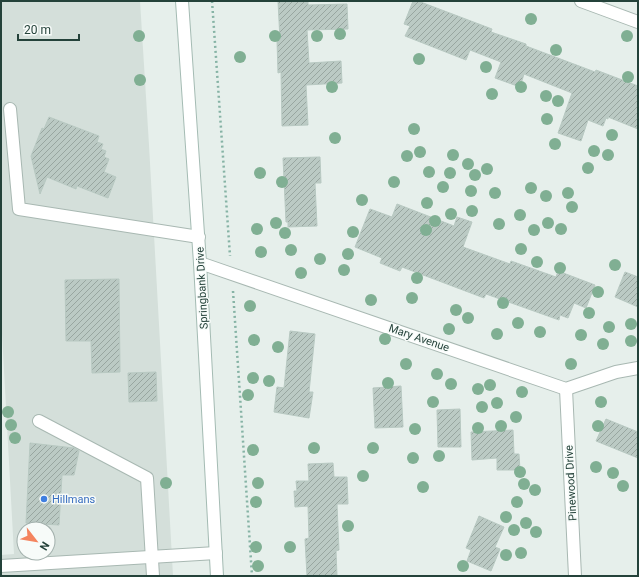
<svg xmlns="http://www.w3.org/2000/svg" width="639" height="577" font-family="Roboto,sans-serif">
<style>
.built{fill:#d4dfda;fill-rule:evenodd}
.building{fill:url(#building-hatch);stroke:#b8c9c2}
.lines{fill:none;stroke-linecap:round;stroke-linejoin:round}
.service-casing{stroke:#a8b8b2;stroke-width:14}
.minor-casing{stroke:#a8b8b2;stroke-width:14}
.secondary-casing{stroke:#a4bbb3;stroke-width:14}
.path{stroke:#86b3a5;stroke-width:2.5;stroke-dasharray:2 3;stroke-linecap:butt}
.service{stroke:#fff;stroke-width:12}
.minor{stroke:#fff;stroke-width:12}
.secondary{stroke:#fff;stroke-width:12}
.tree{fill:#80af93}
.shop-dot{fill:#3f7fe0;stroke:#f7fbf9;stroke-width:1.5}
.labels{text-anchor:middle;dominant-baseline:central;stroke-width:3;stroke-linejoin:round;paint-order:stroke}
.street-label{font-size:11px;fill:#24423a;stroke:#f7fbf9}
.shop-label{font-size:11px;fill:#366cbe;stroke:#f7fbf9;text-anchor:start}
</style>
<defs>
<pattern id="building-hatch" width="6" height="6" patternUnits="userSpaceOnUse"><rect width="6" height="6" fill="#bbcac4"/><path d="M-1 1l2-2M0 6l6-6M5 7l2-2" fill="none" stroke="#98a6a0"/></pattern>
</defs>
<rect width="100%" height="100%" fill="#e6efeb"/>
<path class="built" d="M1,1H140L149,145L173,576H1V555L14,554L1,315ZM24,529H48V553H24Z"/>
<g class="building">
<polygon points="278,1 308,1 308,5 347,4 348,29 307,30 309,63 341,61 342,83 306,85 308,125 282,126 281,72 278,73 277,40 280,40"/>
<polygon points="413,1 418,1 492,29 491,32 526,44 526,46 595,72 596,70 638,86 638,129 608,117 608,119 606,118 603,126 588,120 581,141 558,133 572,93 524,74 520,87 495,78 501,62 470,50 466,60 405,36 410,26 404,24"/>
<polygon points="49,117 99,136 97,142 103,144 101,149 106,151 104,157 109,159 104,172 116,177 108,198 77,186 76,189 47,177 40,194 31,156 42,128 44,129"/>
<polygon points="320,157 321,183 315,183 317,226 288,227 288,222 286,222 283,158"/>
<polygon points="397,204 454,226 457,217 472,222 463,247 510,264 511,261 556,277 558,271 595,285 586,308 574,303 568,318 560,315 559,320 486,294 484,298 402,267 400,271 380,263 382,258 355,247 370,209 392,217"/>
<polygon points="625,272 638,277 638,307 615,297"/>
<polygon points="119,279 120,372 92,373 91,341 66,341 65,280"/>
<polygon points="290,331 315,334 309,392 313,392 309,418 274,412 277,387 284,388"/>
<polygon points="156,372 157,401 129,402 128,373"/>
<polygon points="401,386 403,427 375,428 373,388"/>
<polygon points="460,409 461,447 438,447 437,410"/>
<polygon points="606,419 638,432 638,458 596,441"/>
<polygon points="513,430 514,454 519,454 520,470 497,470 497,458 472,460 471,432"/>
<polygon points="30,443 74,448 79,451 74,475 62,475 59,525 26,523"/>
<polygon points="333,463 334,477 347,477 348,504 337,504 339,550 336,551 337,576 307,576 305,539 309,538 308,506 295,507 294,491 297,491 296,481 309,481 308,464"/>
<polygon points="479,516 504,527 495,547 500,549 491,571 467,561 471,550 466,548"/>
</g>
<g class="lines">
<defs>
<g id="service">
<polyline points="10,109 19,209 199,237"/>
<polyline points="39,421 147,478 153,576"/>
<polyline points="1,566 216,553"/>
</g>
<g id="minor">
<polyline points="581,1 638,22"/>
<polyline points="200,263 566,389 616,372 638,368"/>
<polyline points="566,389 575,576"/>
</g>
<polyline id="secondary" points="182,1 200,263 217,576"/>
</defs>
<use href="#service" class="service-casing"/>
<use href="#minor" class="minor-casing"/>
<use href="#secondary" class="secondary-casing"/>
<g class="path">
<polyline points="212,1 230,256"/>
<polyline points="233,291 252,576"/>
</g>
<use href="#service" class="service"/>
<use href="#minor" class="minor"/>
<use href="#secondary" class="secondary"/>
</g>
<g class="tree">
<circle cx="531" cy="19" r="6"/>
<circle cx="340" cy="34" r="6"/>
<circle cx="139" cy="36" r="6"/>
<circle cx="275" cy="36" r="6"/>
<circle cx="317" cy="36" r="6"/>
<circle cx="627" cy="36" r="6"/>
<circle cx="556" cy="50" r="6"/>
<circle cx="240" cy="57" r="6"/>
<circle cx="419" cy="59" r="6"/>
<circle cx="486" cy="67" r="6"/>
<circle cx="628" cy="77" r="6"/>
<circle cx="140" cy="80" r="6"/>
<circle cx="332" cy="87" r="6"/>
<circle cx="521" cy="87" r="6"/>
<circle cx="492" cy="94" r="6"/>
<circle cx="546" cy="96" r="6"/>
<circle cx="558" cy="101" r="6"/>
<circle cx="547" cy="119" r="6"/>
<circle cx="414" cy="129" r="6"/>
<circle cx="612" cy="135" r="6"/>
<circle cx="335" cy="138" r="6"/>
<circle cx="555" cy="144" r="6"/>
<circle cx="594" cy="151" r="6"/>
<circle cx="420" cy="152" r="6"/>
<circle cx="453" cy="155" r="6"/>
<circle cx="608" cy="155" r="6"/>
<circle cx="407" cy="156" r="6"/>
<circle cx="468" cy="164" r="6"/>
<circle cx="588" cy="168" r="6"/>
<circle cx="487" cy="169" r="6"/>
<circle cx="429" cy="172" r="6"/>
<circle cx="260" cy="173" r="6"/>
<circle cx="450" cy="173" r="6"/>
<circle cx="475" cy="175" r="6"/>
<circle cx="282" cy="182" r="6"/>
<circle cx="394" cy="182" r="6"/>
<circle cx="443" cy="187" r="6"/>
<circle cx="531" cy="188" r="6"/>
<circle cx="471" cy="191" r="6"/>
<circle cx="495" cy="193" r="6"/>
<circle cx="568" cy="193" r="6"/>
<circle cx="546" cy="196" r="6"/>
<circle cx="362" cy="200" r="6"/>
<circle cx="427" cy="203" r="6"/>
<circle cx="572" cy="207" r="6"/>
<circle cx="472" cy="211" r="6"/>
<circle cx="451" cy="214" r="6"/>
<circle cx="520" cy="215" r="6"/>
<circle cx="435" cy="221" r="6"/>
<circle cx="276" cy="223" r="6"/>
<circle cx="548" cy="223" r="6"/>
<circle cx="499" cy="224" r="6"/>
<circle cx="257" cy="229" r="6"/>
<circle cx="561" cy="229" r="6"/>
<circle cx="426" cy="230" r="6"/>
<circle cx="534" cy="230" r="6"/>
<circle cx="353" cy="232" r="6"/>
<circle cx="285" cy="233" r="6"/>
<circle cx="521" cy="249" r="6"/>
<circle cx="291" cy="250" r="6"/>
<circle cx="261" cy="252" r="6"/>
<circle cx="348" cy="254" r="6"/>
<circle cx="320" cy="259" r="6"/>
<circle cx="537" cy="262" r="6"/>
<circle cx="615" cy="265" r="6"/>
<circle cx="560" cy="268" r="6"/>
<circle cx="344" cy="270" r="6"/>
<circle cx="301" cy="273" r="6"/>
<circle cx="417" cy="278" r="6"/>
<circle cx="598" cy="292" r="6"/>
<circle cx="412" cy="298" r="6"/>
<circle cx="371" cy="300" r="6"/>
<circle cx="503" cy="303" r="6"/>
<circle cx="250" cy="306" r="6"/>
<circle cx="456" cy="310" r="6"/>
<circle cx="589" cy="313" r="6"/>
<circle cx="468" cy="318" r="6"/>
<circle cx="518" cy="323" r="6"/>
<circle cx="631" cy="324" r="6"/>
<circle cx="609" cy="327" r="6"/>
<circle cx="449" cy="329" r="6"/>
<circle cx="540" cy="332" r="6"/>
<circle cx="497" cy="334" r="6"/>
<circle cx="581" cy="335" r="6"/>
<circle cx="385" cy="339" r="6"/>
<circle cx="254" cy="340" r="6"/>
<circle cx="631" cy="341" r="6"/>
<circle cx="603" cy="344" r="6"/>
<circle cx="278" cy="347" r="6"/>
<circle cx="406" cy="364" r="6"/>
<circle cx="571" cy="364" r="6"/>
<circle cx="437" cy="374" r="6"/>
<circle cx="253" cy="378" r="6"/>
<circle cx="269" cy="381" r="6"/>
<circle cx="388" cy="383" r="6"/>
<circle cx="451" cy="384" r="6"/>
<circle cx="490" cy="385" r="6"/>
<circle cx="478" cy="389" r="6"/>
<circle cx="522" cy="392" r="6"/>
<circle cx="248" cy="395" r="6"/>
<circle cx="433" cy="402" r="6"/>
<circle cx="601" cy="402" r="6"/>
<circle cx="497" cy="403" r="6"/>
<circle cx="482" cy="407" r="6"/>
<circle cx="8" cy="412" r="6"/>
<circle cx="516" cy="417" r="6"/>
<circle cx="11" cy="425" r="6"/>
<circle cx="501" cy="426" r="6"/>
<circle cx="598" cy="426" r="6"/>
<circle cx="478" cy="428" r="6"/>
<circle cx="415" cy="429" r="6"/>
<circle cx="15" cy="438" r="6"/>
<circle cx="314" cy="448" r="6"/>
<circle cx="373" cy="448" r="6"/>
<circle cx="253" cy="450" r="6"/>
<circle cx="439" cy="456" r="6"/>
<circle cx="413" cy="458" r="6"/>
<circle cx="596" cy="467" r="6"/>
<circle cx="520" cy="472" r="6"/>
<circle cx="613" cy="473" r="6"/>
<circle cx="363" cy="476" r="6"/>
<circle cx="166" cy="483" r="6"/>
<circle cx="258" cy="483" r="6"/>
<circle cx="524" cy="484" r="6"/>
<circle cx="623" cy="486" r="6"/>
<circle cx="423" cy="487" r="6"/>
<circle cx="535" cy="490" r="6"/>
<circle cx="256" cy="502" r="6"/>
<circle cx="517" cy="502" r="6"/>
<circle cx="506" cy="517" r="6"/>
<circle cx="526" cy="523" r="6"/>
<circle cx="348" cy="526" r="6"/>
<circle cx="514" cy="530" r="6"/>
<circle cx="536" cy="532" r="6"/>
<circle cx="256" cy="547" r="6"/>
<circle cx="290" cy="547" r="6"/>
<circle cx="521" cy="553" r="6"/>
<circle cx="506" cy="555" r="6"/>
<circle cx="258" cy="566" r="6"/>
<circle cx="463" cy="566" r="6"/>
</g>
<circle class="shop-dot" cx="44" cy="499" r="4"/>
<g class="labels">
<g class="street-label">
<text transform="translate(202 288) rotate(-93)">Springbank Drive</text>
<text transform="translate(419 338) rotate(19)">Mary Avenue</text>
<text transform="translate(571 483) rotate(-93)">Pinewood Drive</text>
</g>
<g class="shop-label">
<text x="52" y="499">Hillmans</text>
</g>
</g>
<rect width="639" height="577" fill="none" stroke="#24423a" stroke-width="4"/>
<g transform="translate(36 541) rotate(121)"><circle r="19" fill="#f7fbf9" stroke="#a3b1ad"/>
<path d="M0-3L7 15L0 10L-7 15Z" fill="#f4845f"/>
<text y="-6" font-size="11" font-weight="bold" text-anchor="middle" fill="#24423a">N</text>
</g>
<path d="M18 34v6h61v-6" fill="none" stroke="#24423a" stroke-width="2"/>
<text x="24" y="34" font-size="12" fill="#24423a" stroke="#f7fbf9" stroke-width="3" paint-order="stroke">20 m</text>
</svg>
